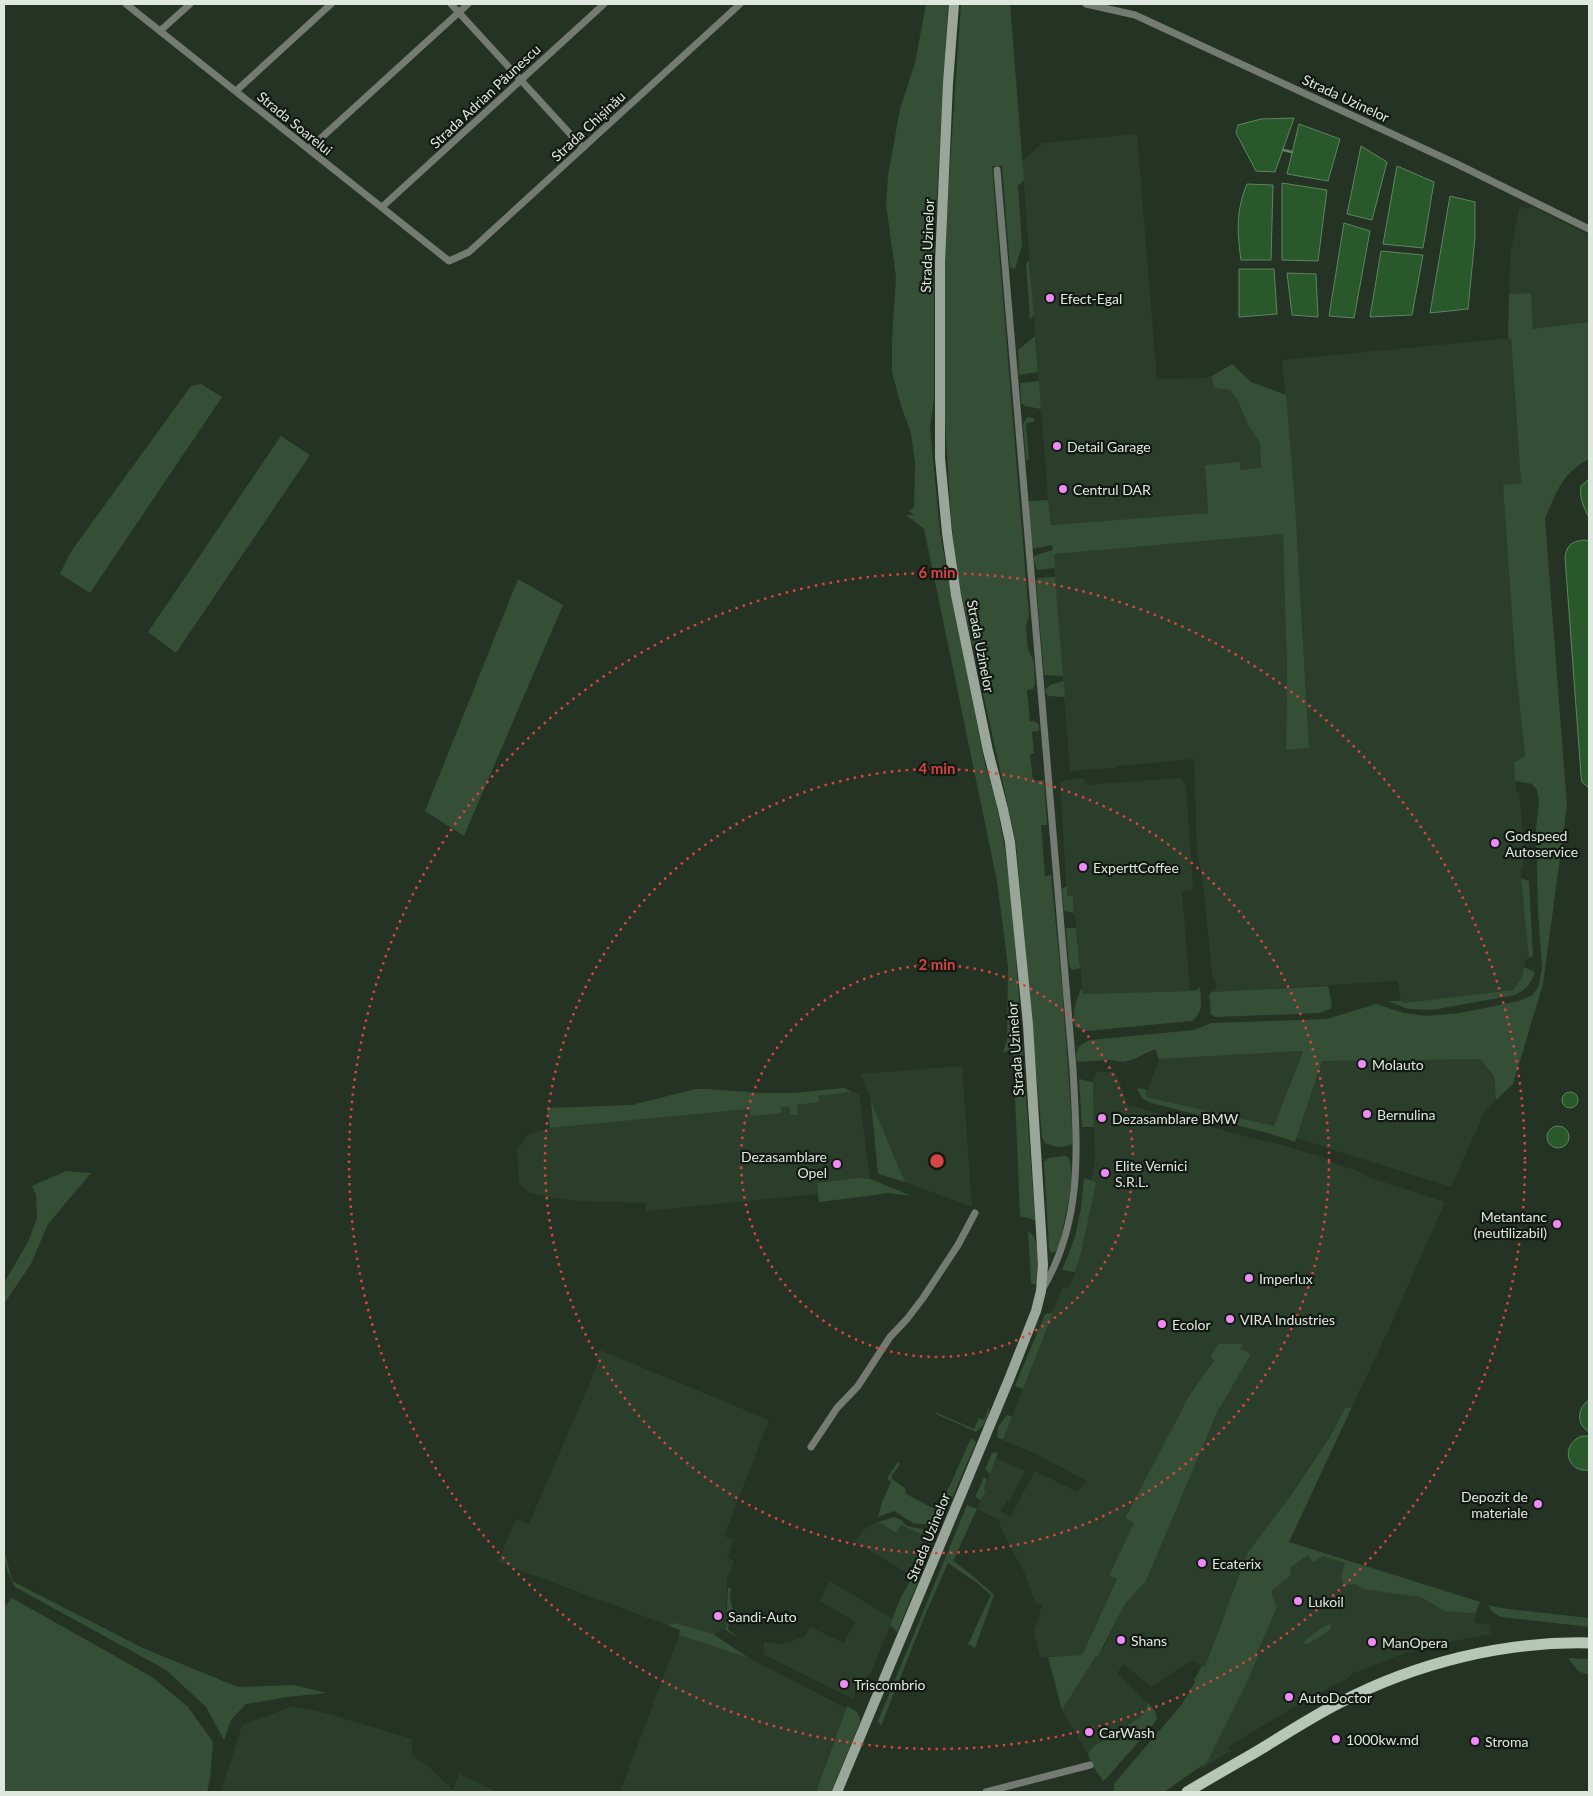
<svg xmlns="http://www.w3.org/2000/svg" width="1593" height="1796" font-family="Lato,sans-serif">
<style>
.built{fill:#2b3e2b}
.green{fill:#344f35}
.water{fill:#29592b;stroke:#5f8461}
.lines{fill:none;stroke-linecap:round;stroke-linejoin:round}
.stream{stroke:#5f8461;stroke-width:2.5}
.street{stroke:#737b73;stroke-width:7}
.secondary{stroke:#9aa699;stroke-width:10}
.primary{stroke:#b7c7b7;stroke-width:11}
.ring{fill:none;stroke:#d74543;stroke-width:2.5;stroke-dasharray:2.5 5}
.poi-dot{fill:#ef8bf6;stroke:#121912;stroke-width:2}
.labels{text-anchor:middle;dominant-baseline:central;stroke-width:4.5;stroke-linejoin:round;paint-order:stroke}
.street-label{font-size:14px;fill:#dee8de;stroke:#121912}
.poi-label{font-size:14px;fill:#dee8de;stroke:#121912;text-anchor:start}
.centre{fill:#d74543;stroke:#121912;stroke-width:2.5}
.ring-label{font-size:15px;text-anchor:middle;font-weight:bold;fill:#d74543;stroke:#121912;stroke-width:4.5;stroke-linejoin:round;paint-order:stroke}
</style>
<rect width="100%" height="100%" fill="#243324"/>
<g class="built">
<polygon points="1137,134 1157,379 1203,378 1212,376 1214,388 1230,390 1239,403 1249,427 1260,443 1261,469 1240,470 1239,462 1205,465 1208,513 1050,525 1022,161 1043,143"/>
<polygon points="1533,207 1589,235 1589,322 1533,329 1531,293 1509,294 1510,256 1519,209"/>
<polygon points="1511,338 1521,483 1503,485 1515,660 1525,756 1514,762 1516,792 1519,793 1522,819 1524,867 1521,868 1529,958 1525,960 1522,978 1514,990 1403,1003 1401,1001 1398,981 1211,992 1217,987 1212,972 1202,876 1197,852 1194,759 1120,766 1115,768 1070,771 1053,554 1283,534 1287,673 1286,750 1309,748 1295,503 1282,360"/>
<polygon points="1084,778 1085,785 1181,778 1186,784 1193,890 1182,891 1190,991 1083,994 1073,896 1067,896 1060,783 1065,780"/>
<polygon points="1303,1051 1274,1126 1145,1097 1159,1059"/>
<polygon points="1389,1059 1481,1059 1494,1076 1496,1100 1485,1111 1451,1187 1296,1138 1322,1061"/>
<polygon points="962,1066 972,1207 905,1182 860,1074"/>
<polygon points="1096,1072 1113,1072 1117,1074 1127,1105 1264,1141 1279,1144 1322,1157 1332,1163 1356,1170 1368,1177 1445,1202 1390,1327 1352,1407 1345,1408 1328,1440 1291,1495 1248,1552 1205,1668 1192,1660 1151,1687 1124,1664 1117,1673 1148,1703 1142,1716 1094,1746 1088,1754 1062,1710 1096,1655 1098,1656 1104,1647 1125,1604 1146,1581 1217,1413 1251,1354 1218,1344 1210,1356 1214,1359 1189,1396 1125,1518 1135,1523 1110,1576 1117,1579 1082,1655 1040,1657 1034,1631 1042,1605 1035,1603 1026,1576 999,1524 1000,1521 977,1509 986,1490 984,1489 996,1458 1025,1471 1009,1502 1007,1501 1001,1511 1010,1517 1035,1471 1077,1492 1087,1481 1038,1455 1003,1440 1063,1286 1067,1288 1072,1282 1081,1253 1095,1182 1091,1181 1095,1162 1093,1082"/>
<polygon points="852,1092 859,1094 872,1196 819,1202 818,1194 646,1211 645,1203 575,1201 547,1197 527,1192 519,1183 517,1150 527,1135 550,1128 750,1109 750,1115 781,1112 781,1107 789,1107 790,1115 797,1115 797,1105 818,1102 818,1096"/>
<polygon points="600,1350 769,1420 724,1536 734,1540 727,1558 734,1561 727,1579 726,1628 713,1634 676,1623 667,1625 498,1562 516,1519 529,1524 599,1361 596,1359"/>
<polygon points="880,1523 896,1533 901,1525 932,1539 913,1576 855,1542 863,1530 870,1525"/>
<polygon points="1289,1542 1480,1602 1474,1623 1491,1625 1490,1634 1444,1643 1411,1652 1410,1651 1351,1674 1350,1677 1306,1700 1228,1747 1230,1751 1203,1768 1194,1748"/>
<polygon points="830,1581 893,1619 870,1675 859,1681 853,1699 763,1654 764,1642 780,1644 789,1642 805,1636 810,1627 844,1643 855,1622 820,1601"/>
<polygon points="679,1635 749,1658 846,1708 816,1792 620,1792"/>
<polygon points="293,1706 329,1714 412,1739 412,1755 428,1766 453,1790 459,1774 498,1792 221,1792 242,1725"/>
</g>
<g class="green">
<polygon points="926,4 948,4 934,247 934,400 930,427 940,532 947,572 985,765 996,801 1004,844 1012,903 1035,1220 1020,1216 1013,1050 1003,1052 1007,1040 1008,967 997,881 924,529 906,515 914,515 909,511 914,507 915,464 911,433 901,406 892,372 892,339 896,277 886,205 888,176 900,109 915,63"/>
<path d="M961,4H1010L1024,180L1018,186L1022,245L1015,269L1010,268L1002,166H992L1029,616L1026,627L1028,649L1034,662L1035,684L1033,689L1027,690L1030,721H1034L1039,725V731L1032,732L1034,753L1030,754L1033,781L1044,780L1047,825H1041L1045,876L1051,875L1063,997L1073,1140L1071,1145C1062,1148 1054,1147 1045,1143L1042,1137L1016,843L958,579L951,519L944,404L943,306L946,222Z"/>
<polygon points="1029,260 1034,315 1030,320 1026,264"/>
<path d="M1531,293L1533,329L1589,322V459C1562,473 1556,493 1545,519L1567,806L1543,984L1513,1084L1496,1100L1494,1076L1480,1059L1322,1061L1295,1142L1271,1134L1152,1103L1143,1099L1137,1089L1139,1088L1147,1090L1146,1097L1274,1126L1303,1051L1159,1059L1155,1049L1132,1060L1123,1062L1110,1060L1077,1062C1074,1049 1079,1045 1090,1040L1194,1030L1211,1023L1327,1019L1376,1004L1404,1013L1426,1016L1460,1013L1519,1001L1533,995L1539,985L1542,968L1538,911L1536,830L1539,800L1537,790L1532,784L1515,781L1514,762L1525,756L1515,660L1503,485L1521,483L1511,338H1508L1509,294Z"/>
<polygon points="1035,336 1038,372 1019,375 1018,350"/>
<polygon points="1232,364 1251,382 1286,395 1295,503 1309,748 1286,750 1287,673 1283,534 1054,554 1055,568 1037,570 1033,558 1036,555 1053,550 1052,545 1031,549 1028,501 1048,500 1051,525 1208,513 1205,465 1240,462 1240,470 1261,468 1260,443 1249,427 1239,403 1230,390 1214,388 1212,376"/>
<polygon points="1039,381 1041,409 1025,406 1021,403 1020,383"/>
<polygon points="201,384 222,397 90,593 60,574 70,553 191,386"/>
<polygon points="1027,417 1034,418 1034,422 1026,423 1029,460 1026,460 1023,424"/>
<polygon points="281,436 310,455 176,653 148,632"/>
<polygon points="1055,577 1063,676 1044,675 1036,581 1038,578"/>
<polygon points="518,579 563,605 464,836 425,811"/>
<path d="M1064,681L1065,697L1048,696L1045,690C1050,683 1056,683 1064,681Z"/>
<polygon points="1521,878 1529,881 1533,956 1529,958"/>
<polygon points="1067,886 1067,896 1073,896 1074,913 1064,911 1062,889"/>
<polygon points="1066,928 1076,928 1080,968 1072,970 1069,966"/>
<path d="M1524,967L1535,972C1531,984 1526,989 1515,995L1432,1010L1408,1009L1388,1001H1401L1404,1003L1513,990L1522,978Z"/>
<polygon points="1328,986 1332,1003 1331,1008 1320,1013 1215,1017 1211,1014 1209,996 1211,992"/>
<path d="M1082,987L1083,994L1190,991L1197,990L1200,987C1201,1001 1204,1011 1192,1021L1086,1031L1075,1027C1071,1012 1076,1001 1082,987Z"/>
<polygon points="1079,1079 1093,1082 1094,1127 1082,1127"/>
<polygon points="844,1088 852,1092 818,1096 819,1102 797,1105 798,1115 790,1115 789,1107 781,1107 781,1113 751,1116 749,1109 550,1128 547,1108 632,1105 695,1089 707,1089 760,1093 794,1093"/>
<polygon points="871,1101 905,1182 878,1174"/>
<path d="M1064,1156L1068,1157C1078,1175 1064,1220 1060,1241C1059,1247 1058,1252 1051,1253L1049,1249L1044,1162L1048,1158Z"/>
<polygon points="66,1171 91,1173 48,1224 31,1264 4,1304 4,1283 28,1242 37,1218 36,1195 32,1186"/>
<polygon points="858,1178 870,1179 912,1196 889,1193 819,1202 817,1183"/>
<polygon points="1084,1178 1096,1182 1081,1253 1075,1272 1062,1270 1075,1237 1081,1208"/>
<path d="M1028,1231C1041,1239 1040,1271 1038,1284H1032L1031,1282Z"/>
<polygon points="1053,1313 1023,1389 1015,1386 1045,1314"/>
<polygon points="1218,1344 1243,1344 1240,1349 1251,1354 1217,1413 1146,1581 1125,1604 1098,1656 1096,1656 1062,1710 1048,1657 1082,1655 1117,1579 1109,1576 1134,1523 1125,1518 1189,1396 1214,1360 1210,1357"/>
<path d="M989,1406C990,1415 984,1427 976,1432L936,1414L935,1412L974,1429L979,1418L984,1420Z"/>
<polygon points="1352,1407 1289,1542 1480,1602 1475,1612 1469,1613 1445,1611 1421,1597 1363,1589 1355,1584 1344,1585 1341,1577 1345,1563 1323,1556 1313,1562 1308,1555 1291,1567 1290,1576 1272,1590 1272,1596 1277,1607 1257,1653 1257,1658 1248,1680 1207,1762 1164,1792 1114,1792 1114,1784 1182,1704 1195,1682 1194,1680 1202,1666 1205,1667 1248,1552 1291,1495 1328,1440 1345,1408"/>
<polygon points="1007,1415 1012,1417 1003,1440 997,1437 998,1427"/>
<polygon points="971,1438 976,1442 941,1524 938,1526 913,1523 894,1511 878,1517 882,1502 891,1482 887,1478 898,1462 900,1464 892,1475 892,1479 905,1488 906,1494 933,1508 936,1504 939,1505 950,1485"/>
<polygon points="998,1452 990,1474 985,1469 992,1453"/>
<polygon points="984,1477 987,1480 984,1489 986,1490 981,1500 975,1497"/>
<polygon points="967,1505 977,1509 953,1561 973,1576 994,1595 975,1648 968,1644 991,1595 977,1583 948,1563 926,1613 881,1726 878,1721"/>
<polygon points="894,1517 901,1520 907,1526 936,1532 932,1539 901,1525 896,1533 880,1523 870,1525"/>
<path d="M4,1548L12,1581L145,1649L238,1687L294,1685L327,1693L287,1697L246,1704L231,1720L224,1740L206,1707L166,1670L15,1587C7,1572 4,1565 4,1548Z"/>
<polygon points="913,1576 918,1582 897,1632 890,1625 901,1597"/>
<polygon points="728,1588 731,1588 730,1598 734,1615 729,1620 728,1629 739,1638 724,1629 726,1628"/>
<polygon points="12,1598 152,1677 188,1707 213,1742 210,1779 207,1792 4,1792 4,1607"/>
<path d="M1488,1605L1500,1608L1589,1618V1627L1501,1617C1495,1614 1490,1611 1488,1605Z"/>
<polygon points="676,1623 713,1634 749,1658 679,1635 680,1630 667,1625"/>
<polygon points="1331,1624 1330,1630 1308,1644 1304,1643 1304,1641 1323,1627"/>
<polygon points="1568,1658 1589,1659 1589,1675 1578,1671"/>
<polygon points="1148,1703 1155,1711 1157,1718 1153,1725 1106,1779 1103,1781 1092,1765 1088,1754 1094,1746 1142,1716"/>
<path d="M847,1706C855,1710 860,1712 860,1722L831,1792H816Z"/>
</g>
<g class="water">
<polygon points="1294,118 1275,172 1256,171 1236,133 1238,125 1261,119"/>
<polygon points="1299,124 1340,139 1328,181 1287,174"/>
<polygon points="1361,146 1387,162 1372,220 1347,214"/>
<polygon points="1397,166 1434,182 1423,248 1383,244"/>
<polygon points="1282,183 1327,190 1318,261 1282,260"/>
<path d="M1247,184L1273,185L1271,260H1241C1237,232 1236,210 1247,184Z"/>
<polygon points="1450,196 1475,202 1475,237 1468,309 1430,313"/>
<polygon points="1344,223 1370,231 1354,318 1329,316"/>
<polygon points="1381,251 1423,255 1412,315 1370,317"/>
<polygon points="1239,269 1274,269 1277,314 1239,317"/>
<polygon points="1287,273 1316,274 1318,317 1292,315"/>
<path d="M1589,479V518C1584,507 1579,499 1581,486Z"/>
<path d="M1585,540L1589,541V788L1582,782L1581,775L1565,557C1567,544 1573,541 1585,540Z"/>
<circle cx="1570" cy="1100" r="8"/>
<circle cx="1558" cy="1137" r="11"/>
<path d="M1589,1400V1432C1576,1424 1577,1408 1589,1400Z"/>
<path d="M1582,1436H1589V1470C1566,1473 1560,1444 1582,1436Z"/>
</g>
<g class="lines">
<polyline class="stream" points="1283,150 1292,152"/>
<g class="street">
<polyline points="126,4 449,261 469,252 740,4"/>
<polyline points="451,4 583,148"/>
<polyline points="1086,4 1135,15 1457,164 1589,229"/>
<polyline points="160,31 190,4"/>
<polyline points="236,91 331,4"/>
<polyline points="309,149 468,4"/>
<path d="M997,170L1073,1069C1077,1147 1084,1219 1042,1290"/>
<polyline points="382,207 604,4"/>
<polyline points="811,1447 837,1408 858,1386 890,1337 907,1319 923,1298 958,1245 975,1213"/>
<polyline points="986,1792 1090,1765"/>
</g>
<polyline class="secondary" points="837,1792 1010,1377 1036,1311 1041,1291 1043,1265 1041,1231 1028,1025 1010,842 1003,809 988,751 956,595 947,533 940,458 940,262 948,83 954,4"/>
<path class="primary" d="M1187,1792C1207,1780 1228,1768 1249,1756C1280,1738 1309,1718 1341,1702C1416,1663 1504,1641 1589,1643"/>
</g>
<g class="ring">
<circle cx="937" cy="1161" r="196"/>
<circle cx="937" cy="1161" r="392"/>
<circle cx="937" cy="1161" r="588"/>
</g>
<g class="poi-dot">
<circle cx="1050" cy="298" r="5"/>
<circle cx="1057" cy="446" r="5"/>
<circle cx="1063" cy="489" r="5"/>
<circle cx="1495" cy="843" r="5"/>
<circle cx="1083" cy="867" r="5"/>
<circle cx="1362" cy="1064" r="5"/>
<circle cx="1367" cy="1114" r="5"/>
<circle cx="1102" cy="1118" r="5"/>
<circle cx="837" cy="1164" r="5"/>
<circle cx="1105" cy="1173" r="5"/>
<circle cx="1557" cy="1224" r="5"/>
<circle cx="1249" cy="1278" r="5"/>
<circle cx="1230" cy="1319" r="5"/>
<circle cx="1162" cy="1324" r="5"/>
<circle cx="1538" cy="1504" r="5"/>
<circle cx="1202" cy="1563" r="5"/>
<circle cx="1298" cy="1601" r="5"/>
<circle cx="718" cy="1616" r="5"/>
<circle cx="1121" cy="1640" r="5"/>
<circle cx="1372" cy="1642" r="5"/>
<circle cx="844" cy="1684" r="5"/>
<circle cx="1289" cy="1697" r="5"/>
<circle cx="1089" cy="1732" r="5"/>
<circle cx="1336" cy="1739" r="5"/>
<circle cx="1475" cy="1741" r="5"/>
</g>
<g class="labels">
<g class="street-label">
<text transform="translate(485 96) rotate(-43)">Strada Adrian Păunescu</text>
<text transform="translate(1346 98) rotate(25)">Strada Uzinelor</text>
<text transform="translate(295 123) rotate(39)">Strada Soarelui</text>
<text transform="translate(588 126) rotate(-43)">Strada Chișinău</text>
<text transform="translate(927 246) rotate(-88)">Strada Uzinelor</text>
<text transform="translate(981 646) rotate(79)">Strada Uzinelor</text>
<text transform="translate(1015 1049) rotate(-94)">Strada Uzinelor</text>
<text transform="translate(928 1537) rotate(-68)">Strada Uzinelor</text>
</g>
<g class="poi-label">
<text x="1060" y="298">Efect-Egal</text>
<text x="1067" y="446">Detail Garage</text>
<text x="1073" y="489">Centrul DAR</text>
<text x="1505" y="835">Godspeed<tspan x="1505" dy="16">Autoservice</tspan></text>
<text x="1093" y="867">ExperttCoffee</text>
<text x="1372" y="1064">Molauto</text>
<text x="1377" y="1114">Bernulina</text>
<text x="1112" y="1118">Dezasamblare BMW</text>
<text x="827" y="1156" text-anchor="end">Dezasamblare<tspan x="827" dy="16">Opel</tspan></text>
<text x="1115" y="1165">Elite Vernici<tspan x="1115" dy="16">S.R.L.</tspan></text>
<text x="1547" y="1216" text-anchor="end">Metantanc<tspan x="1547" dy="16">(neutilizabil)</tspan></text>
<text x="1259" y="1278">Imperlux</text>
<text x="1240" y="1319">VIRA Industries</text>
<text x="1172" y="1324">Ecolor</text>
<text x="1528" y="1496" text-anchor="end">Depozit de<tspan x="1528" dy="16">materiale</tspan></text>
<text x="1212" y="1563">Ecaterix</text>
<text x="1308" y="1601">Lukoil</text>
<text x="728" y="1616">Sandi-Auto</text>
<text x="1131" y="1640">Shans</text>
<text x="1382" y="1642">ManOpera</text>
<text x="854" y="1684">Triscombrio</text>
<text x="1299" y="1697">AutoDoctor</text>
<text x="1099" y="1732">CarWash</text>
<text x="1346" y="1739">1000kw.md</text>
<text x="1485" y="1741">Stroma</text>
</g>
</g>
<circle cx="937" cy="1161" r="8" class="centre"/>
<g class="ring-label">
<text x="937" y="578">6 min</text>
<text x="937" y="774">4 min</text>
<text x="937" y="970">2 min</text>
</g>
<rect width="1593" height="1796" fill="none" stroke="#dee8de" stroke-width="10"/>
</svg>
